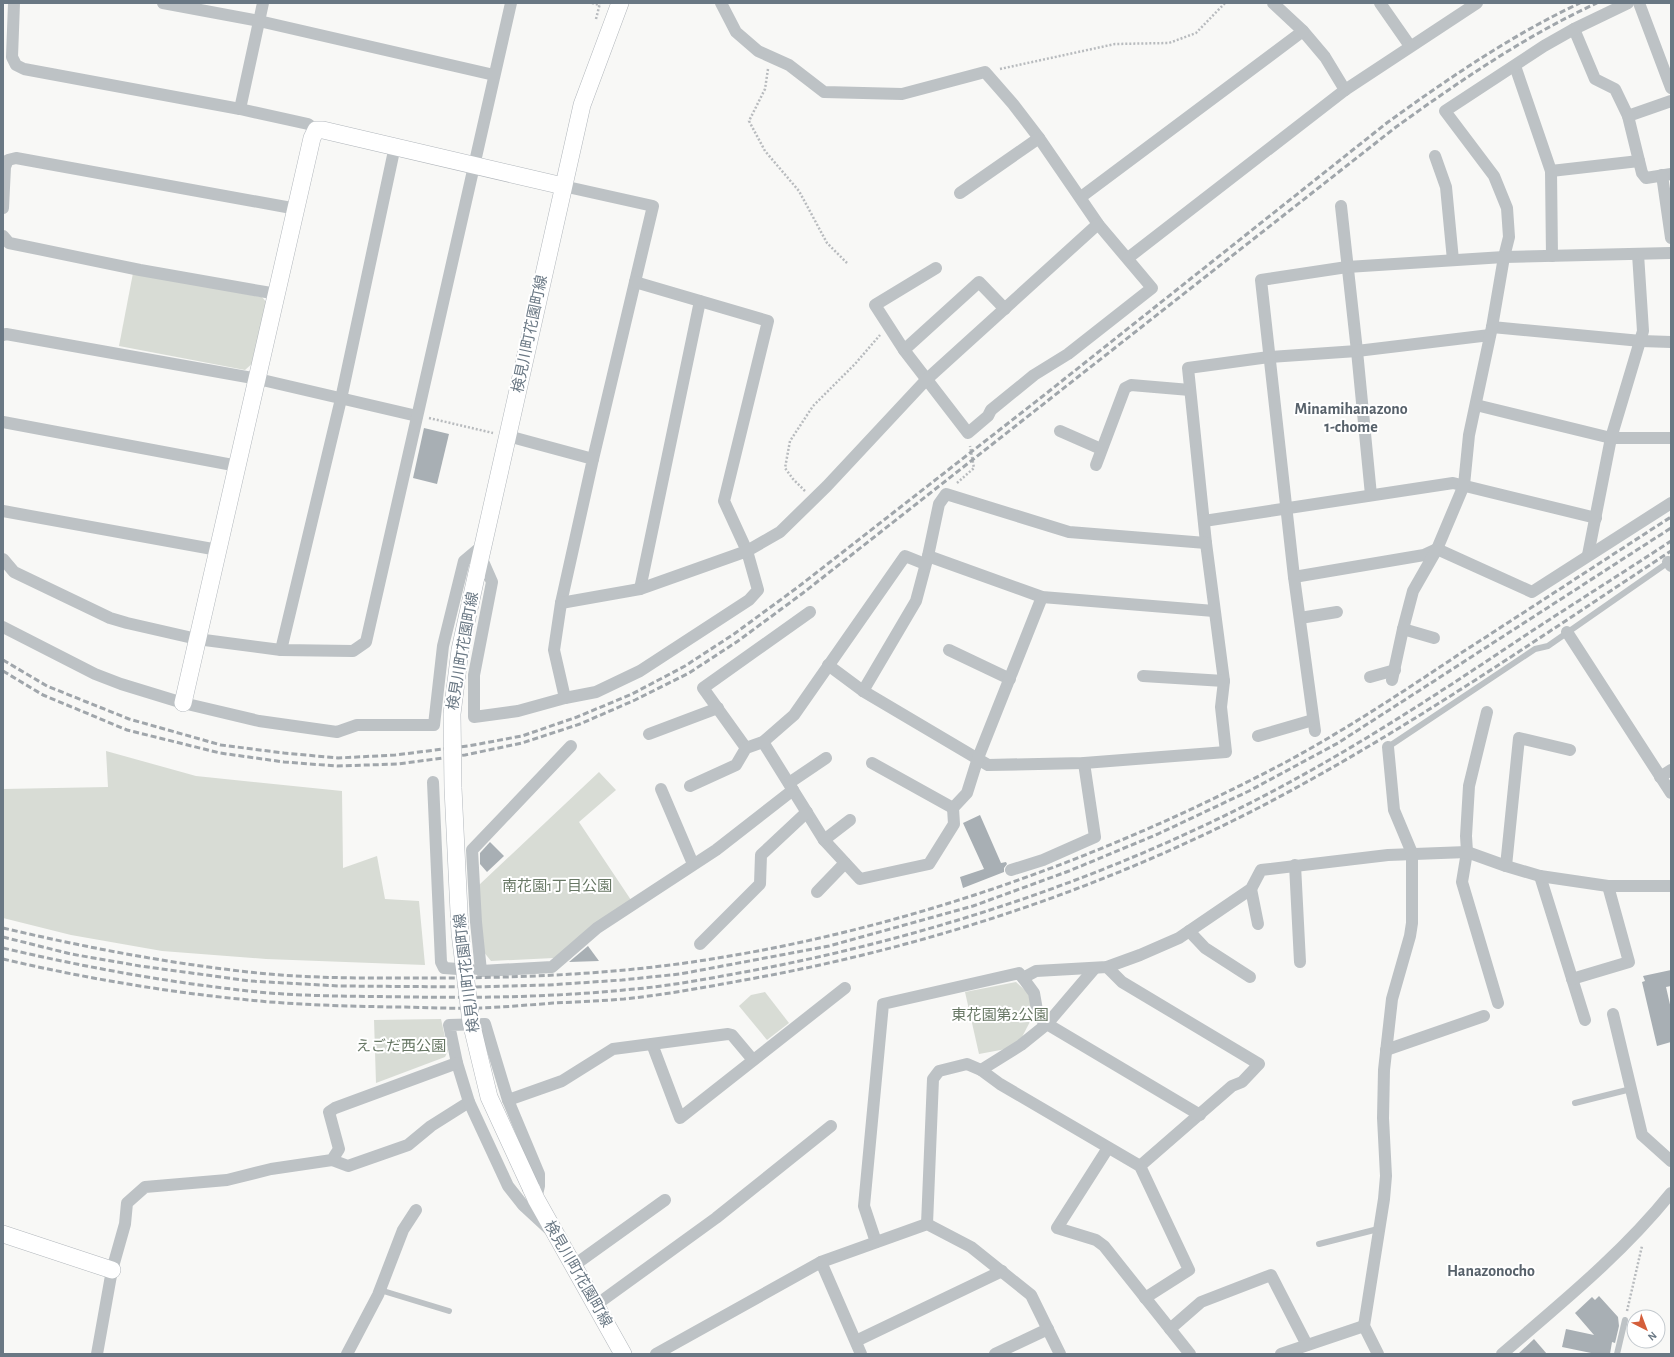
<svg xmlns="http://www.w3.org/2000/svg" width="1674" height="1357" font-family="'Alegreya Sans','Noto Sans JP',sans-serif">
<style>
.green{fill:#d8dcd5}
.building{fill:#a8afb4}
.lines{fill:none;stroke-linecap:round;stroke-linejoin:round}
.secondary-casing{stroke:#b2b7bc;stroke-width:18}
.path{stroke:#b8bbbe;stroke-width:2.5;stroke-dasharray:2 2;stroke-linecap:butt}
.lane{stroke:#bdc2c5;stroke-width:6}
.street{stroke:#bdc2c5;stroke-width:12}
.secondary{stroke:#fff;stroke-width:17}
.rail{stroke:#a0a6ab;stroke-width:3;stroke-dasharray:6 3;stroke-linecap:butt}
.secondary-bridge-casing{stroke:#b2b7bc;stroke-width:18;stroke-linecap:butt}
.secondary-bridge{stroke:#fff;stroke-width:17}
.labels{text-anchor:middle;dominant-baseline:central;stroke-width:4;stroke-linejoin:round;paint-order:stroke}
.street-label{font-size:15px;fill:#6a7884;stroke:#fff}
.park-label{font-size:15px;fill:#677764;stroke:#fff}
.neighbourhood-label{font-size:16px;font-weight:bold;fill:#57616a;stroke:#fff}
</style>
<rect width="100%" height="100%" fill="#f8f8f6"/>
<g class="green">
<polygon points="133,273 262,297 267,303 254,362 245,370 119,346"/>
<polygon points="106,751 196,776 342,791 343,868 377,856 385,899 419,901 425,965 266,959 162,951 71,935 3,918 3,789 108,787"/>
<polygon points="599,772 616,790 579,822 631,900 554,958 491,961 483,951 479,885"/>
<polygon points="1016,982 1029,994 1034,1014 1021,1039 1006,1049 979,1054 965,992"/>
<polygon points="765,992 789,1023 767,1040 739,1006 751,995"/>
<polygon points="441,1019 448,1051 445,1057 376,1083 374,1020"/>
</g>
<g class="building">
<polygon points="424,428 449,434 437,484 413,478"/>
<polygon points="980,815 1001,863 1006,862 1007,864 1004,868 1004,872 963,888 960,877 984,869 963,823"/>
<polygon points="490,842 504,856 487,872 480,864 480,853"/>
<polygon points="588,946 599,961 569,962"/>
<polygon points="1671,970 1671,986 1666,987 1671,1009 1671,1042 1657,1046 1642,982 1645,981 1643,976"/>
<polygon points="1599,1296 1618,1317 1619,1326 1615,1343 1612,1342 1610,1354 1596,1354 1562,1347 1566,1329 1594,1335 1575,1313 1592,1297 1595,1300"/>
<polygon points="1534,1339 1547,1354 1518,1354"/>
</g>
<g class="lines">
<defs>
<g id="secondary">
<polyline points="476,577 582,105 620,3"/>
<polyline points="183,703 312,138 316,130 323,130 563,186"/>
<polyline points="531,1188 536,1199 623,1354"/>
<polyline points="3,1234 112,1270"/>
</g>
</defs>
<use href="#secondary" class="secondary-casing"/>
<g class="path">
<polyline points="592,3 600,5"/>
<polyline points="596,19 600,3"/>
<polyline points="768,69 765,89 749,121 765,151 799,191 827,243 847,263"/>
<polyline points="1000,69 1115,44 1169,43 1196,33 1225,3"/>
<polyline points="429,418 493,433"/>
<polyline points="957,483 974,468 970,446"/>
<polyline points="805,491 793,479 785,468 790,441 813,406 855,364 880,335"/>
<polyline points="1627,1311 1642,1246"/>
</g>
<g class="lane">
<polyline points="1388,747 1535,649 1548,646 1670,561"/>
<polyline points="1575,1103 1631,1089"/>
<polyline points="1319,1244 1378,1229"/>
<polyline points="380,1290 449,1311"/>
<polyline points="1617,1354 1625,1320"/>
</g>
<g class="street">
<polyline points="14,3 12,57 16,65 24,69 240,109 308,124 316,130"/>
<polyline points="163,3 259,21 494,75"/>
<polyline points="721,3 736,32 758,51 789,65 824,92 902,94 985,72 1013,104 1039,138 1098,224 1152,288 1068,354 1034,375 991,410 988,416 968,433 904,350 875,305 936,268"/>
<polyline points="1273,3 1303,31 1325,57 1345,90"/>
<polyline points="1380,3 1410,46"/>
<polyline points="1639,3 1671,88"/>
<polyline points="1574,29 1595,79 1615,89 1628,116 1642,173 1646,178 1671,174"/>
<polyline points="1515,66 1551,171 1552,256"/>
<polyline points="240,109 263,3"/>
<polyline points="1628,116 1671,101"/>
<polyline points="1435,156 1446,187 1453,260"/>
<polyline points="1551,171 1639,161"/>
<polyline points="1662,175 1671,238"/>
<polyline points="563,186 653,206 593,459"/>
<polyline points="960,193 1039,138"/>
<polyline points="1081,197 1303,31"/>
<polyline points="1341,206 1357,351 1371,495"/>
<polyline points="3,208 5,167 8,160 16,158 297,209"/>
<polyline points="3,236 9,243 140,270 277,294"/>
<polyline points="1128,258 1345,90 1477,3"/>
<polyline points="1492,327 1641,341 1671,342"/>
<polyline points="3,335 6,334 258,379 417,416"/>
<polyline points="904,350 979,282 1005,309"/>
<polyline points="1476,405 1611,438 1671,438"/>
<polyline points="3,422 238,466"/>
<polyline points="1060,431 1101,449"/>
<polyline points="508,436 593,459 561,603 554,650 565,698"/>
<polyline points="1096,465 1125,388 1131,385 1190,390"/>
<polyline points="3,511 218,550"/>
<polyline points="1204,521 1453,483 1596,518"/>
<polyline points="1588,555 1611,438 1643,331 1638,254"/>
<polyline points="928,556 1042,597 1214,611"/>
<polyline points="481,557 492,582 474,675 474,717 518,711 565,698 596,692 640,671 749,600 758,590 747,551 724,501 768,321 635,282"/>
<polyline points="3,559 14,572 110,618 127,623 197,639 281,650 353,651 366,642 511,3"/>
<polyline points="1668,562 1671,566"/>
<polyline points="1294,577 1424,555 1437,549 1532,592 1671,503"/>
<polyline points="640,589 700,301"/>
<polyline points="561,603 640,589 747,551 780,532 827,486 926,380 1098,224"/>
<polyline points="1300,618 1337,612"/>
<polyline points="3,627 95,674 121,684 183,703 259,721 337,732 357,725 434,725 443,646 464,561 483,545"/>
<polyline points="1403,629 1434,638"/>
<polyline points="1567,632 1671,793"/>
<polyline points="281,650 341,399 395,146"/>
<polyline points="949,650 1010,679"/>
<polyline points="828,665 863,691 988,765 1084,763 1226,752 1221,707 1224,681 1206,543 1188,368 1269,357 1357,351 1490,335"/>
<polyline points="1143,676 1224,681"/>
<polyline points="1370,677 1395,670"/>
<polyline points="1392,680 1403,629 1413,591 1437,549 1464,485 1469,435 1492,327 1504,257 1509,237 1507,208 1494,176 1445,111 1544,46 1574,29 1628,3"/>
<polyline points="863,691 916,601 928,556 939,504 946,494 1069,532 1206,543"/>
<polyline points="1487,712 1469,786 1466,836 1467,852 1462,882 1498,1003"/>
<polyline points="1315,731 1294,577 1261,280 1347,267 1504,257 1671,253"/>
<polyline points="649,734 718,708"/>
<polyline points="1258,736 1313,720"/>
<polyline points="763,742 824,840 860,879 929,864 954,824 953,808 967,793 978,758 1042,597"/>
<polyline points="571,746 472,850 476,922 481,971 552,967 597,928 716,850 793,790"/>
<polyline points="746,748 703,688 810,612"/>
<polyline points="872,763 953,808"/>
<polyline points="1660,777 1671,770"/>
<polyline points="433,782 441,962 444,968 472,970"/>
<polyline points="789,783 826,758"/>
<polyline points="690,786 736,765 746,748 763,742 794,715 905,556 925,564"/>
<polyline points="661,789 693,864"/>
<polyline points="824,840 850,820"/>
<polyline points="1295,865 1300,962"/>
<polyline points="1506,866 1519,738 1570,750"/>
<polyline points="1011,870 1043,860 1095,837 1084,763"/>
<polyline points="1540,876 1585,1020"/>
<polyline points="1251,889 1258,924"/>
<polyline points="817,892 845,863"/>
<polyline points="1189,931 1205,948 1250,977"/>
<polyline points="700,944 760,884 761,855 807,812"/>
<polyline points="1107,967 1122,982 1259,1064 1242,1082 1232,1086 1140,1166"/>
<polyline points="1023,978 1034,993 1038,1016 1047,1024 1200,1115"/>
<polyline points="1572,979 1629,962 1608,886"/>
<polyline points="1613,1014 1642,1135 1671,1161"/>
<polyline points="652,1044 680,1118 845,988"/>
<polyline points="1386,1050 1484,1016"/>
<polyline points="981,1070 1000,1084 1140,1166 1189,1270 1145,1298"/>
<polyline points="508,1100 562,1081 613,1049 728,1034 732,1035 753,1060"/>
<polyline points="1108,1148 1057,1228 1096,1240 1104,1246 1190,1354"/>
<polyline points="332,1160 348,1166 408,1145 431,1126 469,1102"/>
<polyline points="536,1199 539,1186 539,1174 508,1100 485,1024 449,1025 457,1063 469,1102 508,1186 523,1205 549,1229"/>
<polyline points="927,1224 933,1079 939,1071 967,1064 981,1070 1021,1045 1047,1024 1094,969"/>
<polyline points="876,1242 864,1206 883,1004 1019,973 1023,978 1036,971 1107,967 1140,955 1179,938 1251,889 1261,870 1388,855 1467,852 1506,866 1540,876 1608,886 1671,886"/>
<polyline points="821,1262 861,1354"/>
<polyline points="573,1266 665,1200"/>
<polyline points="596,1305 716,1218 831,1126"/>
<polyline points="1170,1329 1201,1302 1271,1275 1307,1345"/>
<polyline points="856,1341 1002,1271"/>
<polyline points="97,1354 112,1270 125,1224 127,1203 145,1187 227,1180 271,1169 332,1160 339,1149 329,1112 335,1108 457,1063"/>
<polyline points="347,1354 378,1295 403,1230 416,1210"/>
<polyline points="656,1354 821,1262 927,1224 971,1247 1031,1295 1060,1354"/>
<polyline points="995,1354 1048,1329"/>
<polyline points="1281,1354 1364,1326"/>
<polyline points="1378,1354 1364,1326 1384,1199 1386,1176 1383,1118 1384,1070 1392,999 1410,936 1412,923 1412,853 1394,810 1388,747"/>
<path d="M1502,1354C1561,1303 1622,1254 1671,1193"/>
</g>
<use href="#secondary" class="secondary"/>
<g class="rail">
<path d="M3,660L47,686L129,719L221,745L284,753L338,758L395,755L468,746L522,736L577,717L632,694L685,666L734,634L798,587L1043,396L1388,122C1449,78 1512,35 1580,3"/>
<path d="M3,671L43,695L127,730L220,753L284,762L337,766L398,764L465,755L522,743L580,724L635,700L689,673L738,641L803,593L1396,127C1460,81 1525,36 1597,3"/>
<path d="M3,928C84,947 166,963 249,972C309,979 369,978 428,978C512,978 595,975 678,964C890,935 1097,862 1286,762C1347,729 1404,691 1461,653C1531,608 1601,562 1671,517"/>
<polyline points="3,937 71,954 140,966 250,981 339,986 476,987 549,985 622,980 680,974 829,946 973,906 1069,871 1158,834 1249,791 1338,743 1671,528"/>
<path d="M3,948C84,967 166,982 249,991C303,997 356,996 410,997C481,998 553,997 624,990C663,987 701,980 739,973C916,941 1094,883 1254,801C1350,752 1439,693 1529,633C1576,602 1624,572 1671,541"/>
<path d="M3,959C84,978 166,992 249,1000C297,1005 345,1006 392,1007C422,1007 452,1009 481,1008C505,1007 529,1005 553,1003C576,1002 600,1001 624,999C663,995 701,988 739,981C921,949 1098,891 1262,806C1404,732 1537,639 1671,551"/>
</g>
<defs>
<polyline id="secondary-bridge" points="476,577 460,650 452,714 453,788 460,933 471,1022 489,1097 531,1188"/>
</defs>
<use href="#secondary-bridge" class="secondary-bridge-casing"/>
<use href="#secondary-bridge" class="secondary-bridge"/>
</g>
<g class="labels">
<g class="street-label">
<text transform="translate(530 334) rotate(-78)">検見川町花園町線</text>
<text transform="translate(463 651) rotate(-80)">検見川町花園町線</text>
<text transform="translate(467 973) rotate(-97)">検見川町花園町線</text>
<text transform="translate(578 1274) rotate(60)">検見川町花園町線</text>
</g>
<g class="park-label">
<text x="557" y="886">南花園1丁目公園</text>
<text x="1000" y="1015">東花園第2公園</text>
<text x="401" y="1046">えごだ西公園</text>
</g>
<g class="neighbourhood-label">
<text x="1351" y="409">Minamihanazono<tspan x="1351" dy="18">1-chome</tspan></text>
<text x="1491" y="1271">Hanazonocho</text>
</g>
</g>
<rect width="1674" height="1357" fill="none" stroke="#6a7884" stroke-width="8"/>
<g transform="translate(1646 1329) rotate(138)"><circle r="19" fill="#ffffff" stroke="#c3c9ce"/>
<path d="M0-3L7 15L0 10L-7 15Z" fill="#d45e3a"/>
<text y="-6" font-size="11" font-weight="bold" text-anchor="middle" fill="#6a7884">N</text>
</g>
</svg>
